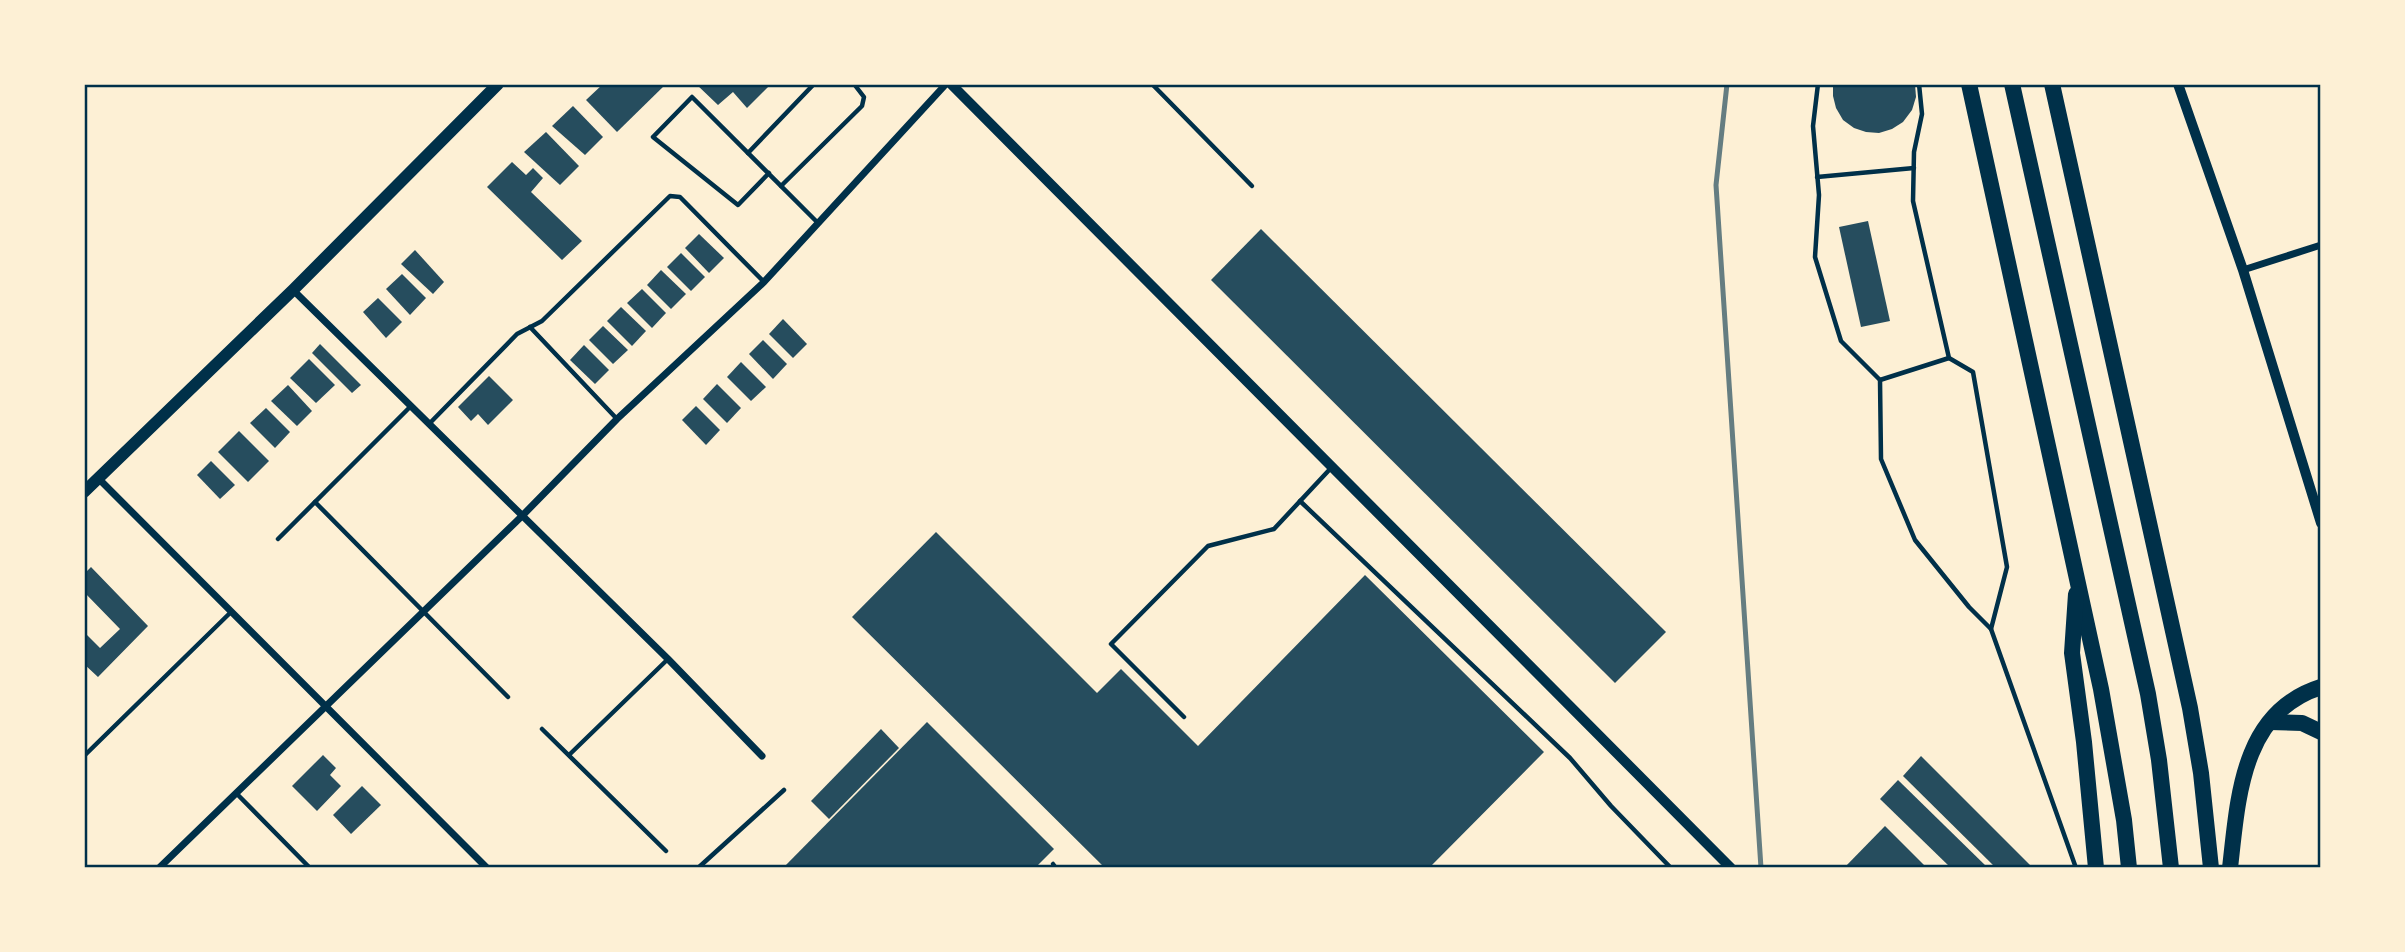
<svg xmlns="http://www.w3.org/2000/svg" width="2405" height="952" font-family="Spectral,serif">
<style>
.building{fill:#264d5e}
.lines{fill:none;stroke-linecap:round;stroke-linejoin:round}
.service{stroke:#003049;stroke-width:4.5}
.minor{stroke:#003049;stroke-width:7}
.tertiary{stroke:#003049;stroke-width:10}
.secondary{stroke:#003049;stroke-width:12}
.motorway{stroke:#003049;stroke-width:16}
.rail{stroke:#657d81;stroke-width:5}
.neatline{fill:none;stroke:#003049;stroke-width:2.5}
</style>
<rect width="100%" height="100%" fill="#fdf0d5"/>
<g class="building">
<polygon points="603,84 666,84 617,132 586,100"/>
<polygon points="696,84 771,84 747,108 733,92 718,105"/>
<polygon points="1833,84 1915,84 1916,97 1912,110 1903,122 1892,129 1879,133 1866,132 1854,128 1843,120 1836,108 1833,96"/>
<polygon points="573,106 603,137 585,155 552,126"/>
<polygon points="546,132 579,166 560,185 524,152"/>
<polygon points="512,162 526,175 533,168 543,178 531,192 582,241 562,260 487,187"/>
<polygon points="1868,221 1890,321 1861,327 1839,227"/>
<polygon points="1261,229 1666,632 1615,683 1211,280"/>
<polygon points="699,234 724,258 709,273 685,248"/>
<polygon points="415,250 444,282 433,294 401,264"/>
<polygon points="681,253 705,277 691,291 667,267"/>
<polygon points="661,270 686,294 671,309 647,285"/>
<polygon points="402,274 426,298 410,315 386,289"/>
<polygon points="642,289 666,313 652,328 627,303"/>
<polygon points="378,298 402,322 386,338 363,312"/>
<polygon points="621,307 646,331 632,346 607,321"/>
<polygon points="783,319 807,344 793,358 769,334"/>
<polygon points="603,326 628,350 613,364 589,340"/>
<polygon points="763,340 787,364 773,379 749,354"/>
<polygon points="320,344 361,385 352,393 312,353"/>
<polygon points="584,345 609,370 595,384 570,360"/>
<polygon points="309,359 335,385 316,403 290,378"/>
<polygon points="741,362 766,387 751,401 727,377"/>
<polygon points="489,376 513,400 488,425 478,414 471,421 458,407"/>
<polygon points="717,384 741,408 727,423 703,399"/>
<polygon points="288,385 312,411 297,426 271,401"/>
<polygon points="696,406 720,430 706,445 682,420"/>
<polygon points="266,408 290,432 275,448 250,423"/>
<polygon points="239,431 269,461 248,482 218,452"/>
<polygon points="211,461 235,485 220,499 197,475"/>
<polygon points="936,532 1097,693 1121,669 1198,746 1365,575 1544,752 1429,868 1105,868 852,617"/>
<polygon points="91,567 148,626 98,677 84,664 84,632 100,648 120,629 84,592 84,574"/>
<polygon points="927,722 1054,849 1035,868 783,868"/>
<polygon points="881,729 899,748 829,819 811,801"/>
<polygon points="323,755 336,768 330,775 341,786 317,811 292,786"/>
<polygon points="1921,756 2033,868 1996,868 1903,776"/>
<polygon points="1898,780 1988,868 1951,868 1880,799"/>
<polygon points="362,786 381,805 351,834 333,815"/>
<polygon points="1885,826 1927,868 1844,868"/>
</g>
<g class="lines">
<g class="service">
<polyline points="1152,84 1252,186"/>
<polyline points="1818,84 1813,126 1819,195 1815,257 1841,341 1880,380 1881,459 1915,540 1969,607 1991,629 2076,868"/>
<polyline points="1919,84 1922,114 1914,152 1913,201 1949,358 1973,372 2007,567 1991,629"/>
<polyline points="748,153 814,84"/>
<path d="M769,173L738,205L653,137L692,97C734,139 776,181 818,223"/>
<polyline points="1817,177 1914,168"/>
<polyline points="781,186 862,106 864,97 854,84"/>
<polyline points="530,327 617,419"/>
<polyline points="1880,380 1949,358"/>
<polyline points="429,424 517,334 542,321 670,196 680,197 764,282"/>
<polyline points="1300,501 1570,758 1611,806 1671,868"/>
<polyline points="315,502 508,697"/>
<polyline points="278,539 411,406"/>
<polyline points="1184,717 1111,644 1208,546 1274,529 1331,468"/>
<polyline points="542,729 666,851"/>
<polyline points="569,755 668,659"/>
<polyline points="84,756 231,612"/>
<polyline points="237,794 310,868"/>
<polyline points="1053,864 1056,868"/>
<polyline points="698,868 784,790"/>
</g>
<g class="minor">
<polyline points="2243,270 2321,245"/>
<polyline points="293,290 668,659 762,756"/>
<polyline points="98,478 487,868"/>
<polyline points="159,868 522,516 617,419 764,282 946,84"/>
</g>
<g class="tertiary">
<polyline points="951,84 1731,868"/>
<polyline points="2178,84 2243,270 2321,523"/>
</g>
<polyline class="secondary" points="84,492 293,290 498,84"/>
<g class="motorway">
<polyline points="1969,84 2101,689 2124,820 2129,868"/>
<polyline points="2012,84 2148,694 2159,760 2171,868"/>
<polyline points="2052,84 2190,708 2201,773 2211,868"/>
<polyline points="2076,594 2072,653 2084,742 2096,868"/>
<polyline points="2270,722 2302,723 2321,732"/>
<path d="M2230,868C2238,799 2241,712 2321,687"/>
</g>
<polyline class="rail" points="1727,84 1716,185 1761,868"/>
</g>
<rect width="2405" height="952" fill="none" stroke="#fdf0d5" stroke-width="172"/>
<rect x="86" y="86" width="2233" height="780" class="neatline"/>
</svg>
